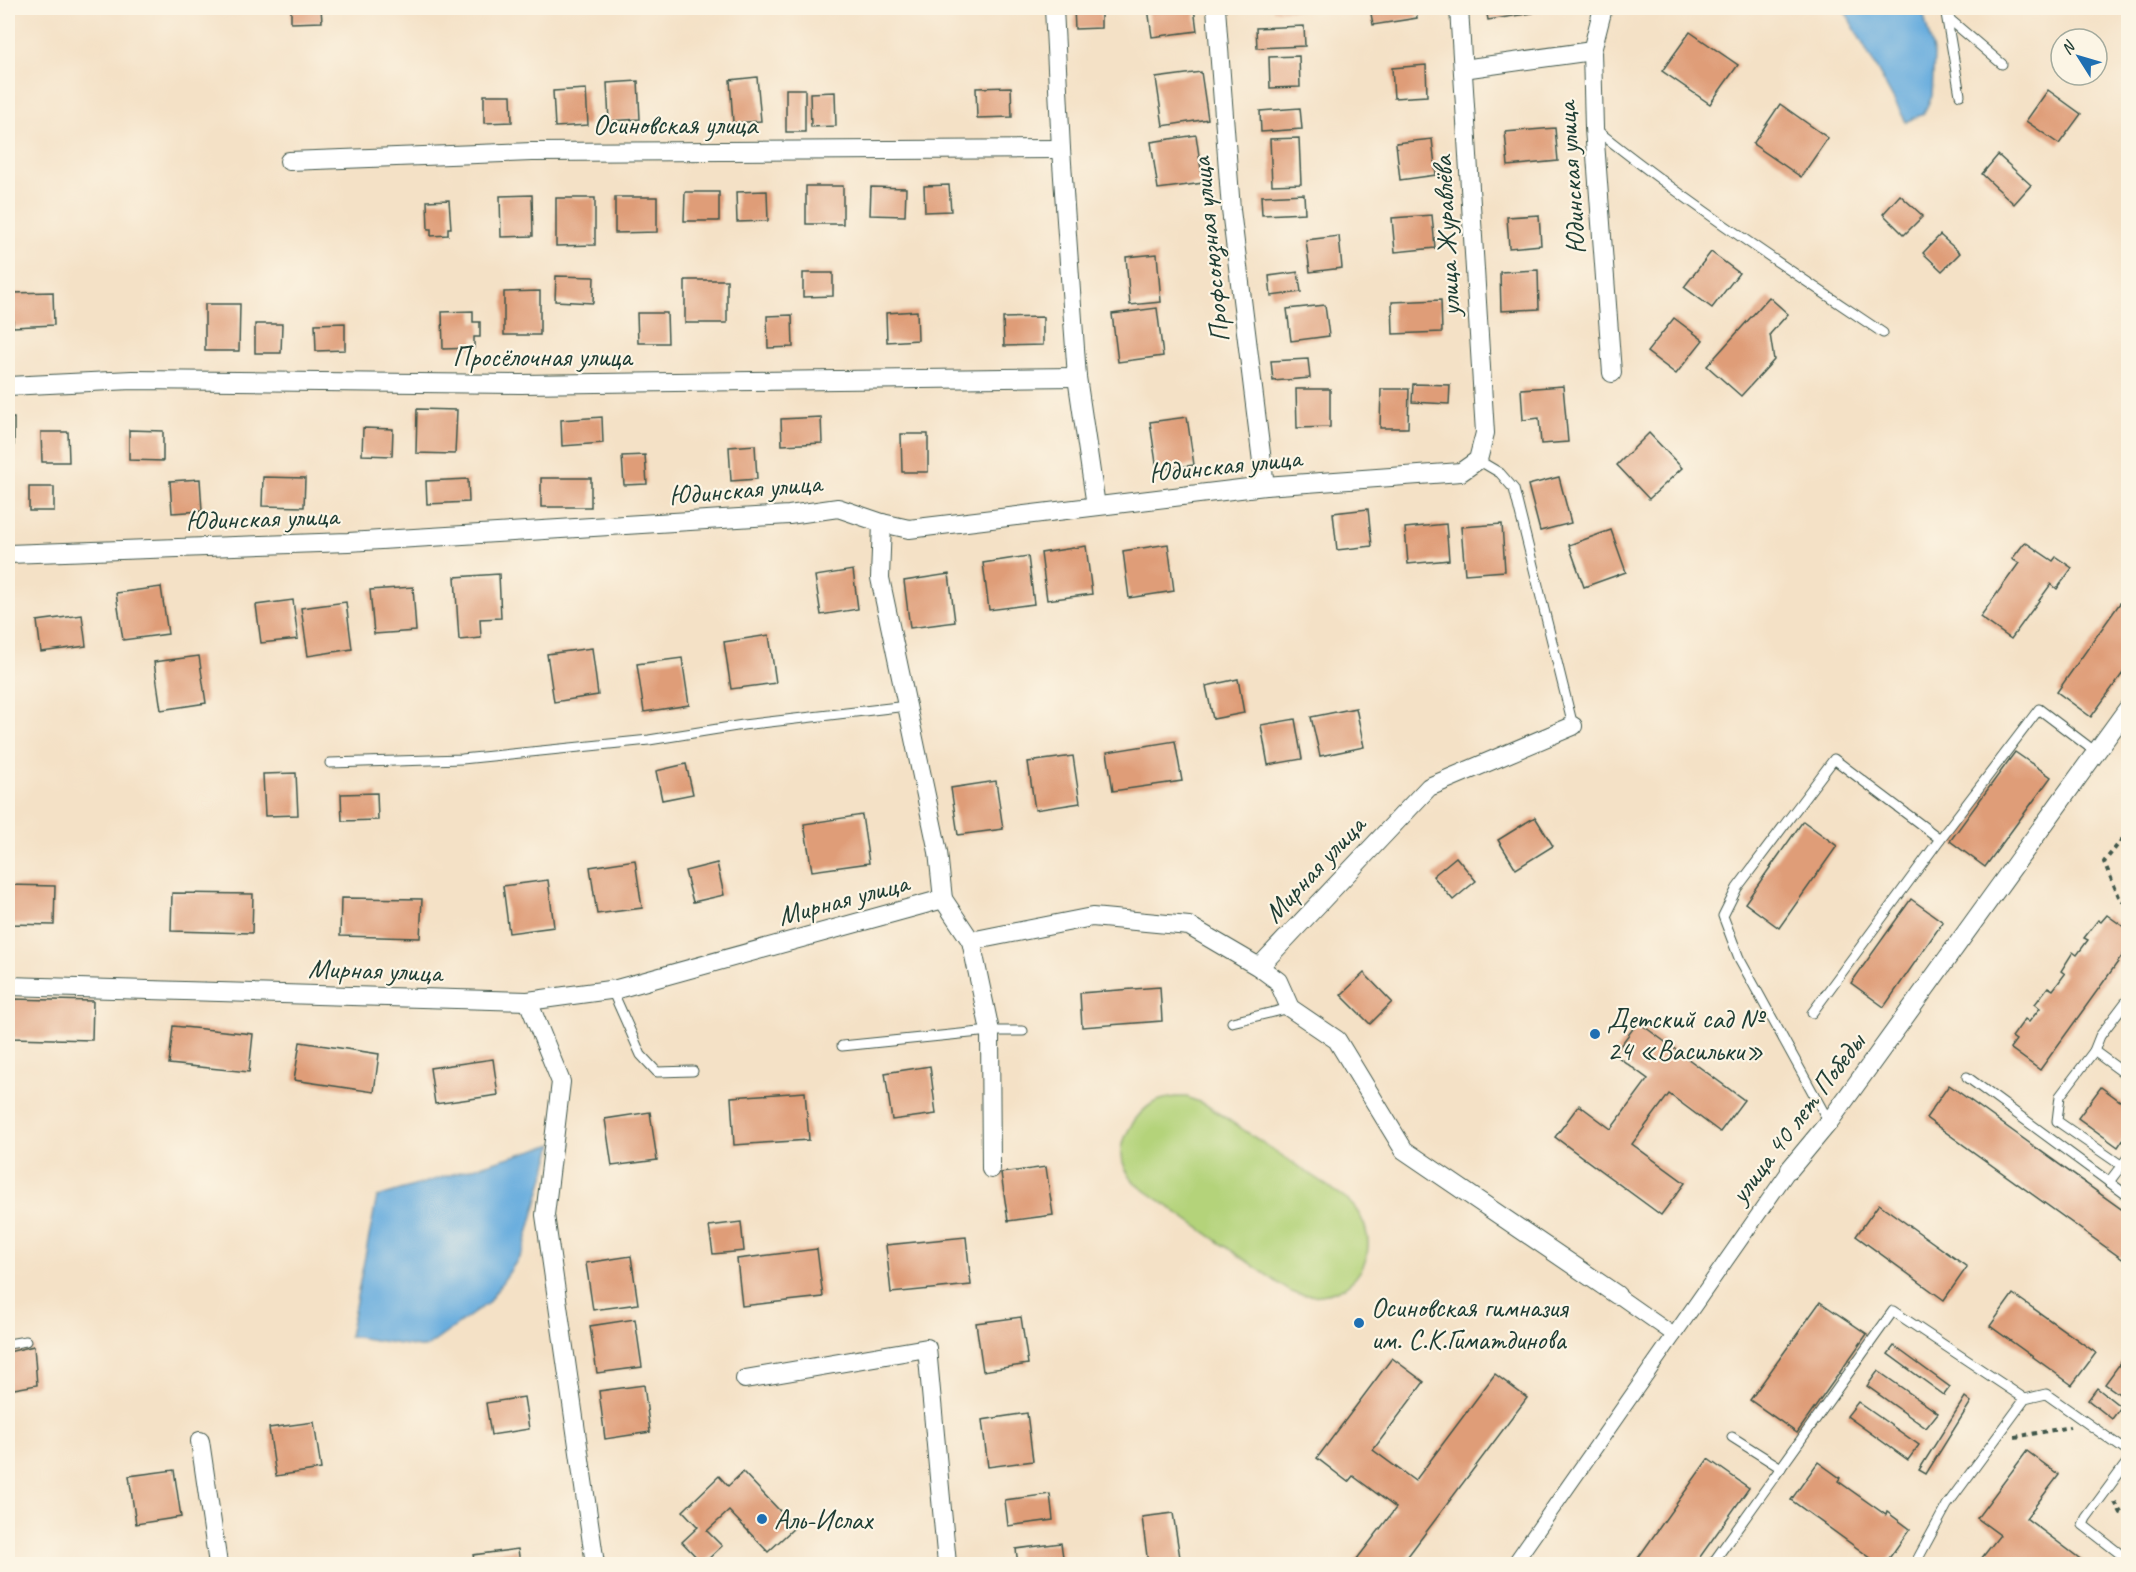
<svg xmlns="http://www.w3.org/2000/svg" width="2136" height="1572" font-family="Caveat,sans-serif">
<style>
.green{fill:#b4d37a;stroke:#6a8857;stroke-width:1.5}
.water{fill:#69adde;stroke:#447589;stroke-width:1.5}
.building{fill:#df9d78}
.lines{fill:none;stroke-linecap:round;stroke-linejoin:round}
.service-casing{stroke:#3f564a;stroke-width:11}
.pedestrian-casing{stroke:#3f564a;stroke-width:16}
.minor-casing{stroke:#3f564a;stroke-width:20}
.path{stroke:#3f564a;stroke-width:4;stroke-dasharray:4.5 4.5;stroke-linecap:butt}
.service{stroke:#fff;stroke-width:9}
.pedestrian{stroke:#fff;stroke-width:14}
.minor{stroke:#fff;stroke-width:18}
.poi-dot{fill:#1f6fb2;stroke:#fcf5e5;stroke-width:2}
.labels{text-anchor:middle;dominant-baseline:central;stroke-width:4.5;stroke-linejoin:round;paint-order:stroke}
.street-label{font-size:28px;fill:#1f3d34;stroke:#fcf5e5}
.poi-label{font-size:28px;fill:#1f3d34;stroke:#fcf5e5;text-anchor:start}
</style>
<rect width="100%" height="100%" fill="#fcf5e5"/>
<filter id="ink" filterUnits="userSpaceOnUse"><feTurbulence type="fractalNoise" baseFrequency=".0167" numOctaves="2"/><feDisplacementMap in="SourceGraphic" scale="12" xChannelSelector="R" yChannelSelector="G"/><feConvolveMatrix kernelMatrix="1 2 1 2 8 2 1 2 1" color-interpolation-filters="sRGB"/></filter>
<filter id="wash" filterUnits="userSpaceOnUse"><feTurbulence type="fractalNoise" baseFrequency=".008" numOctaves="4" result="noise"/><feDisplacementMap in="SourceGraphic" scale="24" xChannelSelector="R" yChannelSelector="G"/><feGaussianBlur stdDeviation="1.35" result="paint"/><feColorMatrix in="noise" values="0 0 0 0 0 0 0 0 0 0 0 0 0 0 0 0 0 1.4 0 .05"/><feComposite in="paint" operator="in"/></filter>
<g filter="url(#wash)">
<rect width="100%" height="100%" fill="#f4e1c6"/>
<path class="green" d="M1176,1097H1187L1206,1105L1347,1199C1394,1245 1356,1311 1291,1292L1136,1184C1129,1176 1122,1166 1122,1155C1121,1136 1137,1113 1153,1103C1160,1099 1168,1098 1176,1097Z"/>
<g class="water">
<polygon points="1846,8 1922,8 1934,55 1932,96 1924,113 1906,122 1846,13"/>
<polygon points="553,1144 523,1252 488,1303 425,1348 349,1336 377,1197"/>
</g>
<g id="blocks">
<g class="building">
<polygon points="291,8 321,8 322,22 291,23"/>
<polygon points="425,8 459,8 459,12 425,13"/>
<polygon points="799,8 827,8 827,9 799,11"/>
<polygon points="1074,8 1101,8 1101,28 1075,29"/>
<polygon points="1148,8 1194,8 1197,31 1152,37"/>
<rect x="1273" y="8" width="28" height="2"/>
<polygon points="1370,8 1416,8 1417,18 1373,25"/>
<polygon points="1486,8 1532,8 1533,13 1488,20"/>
<polygon points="1304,26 1305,46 1257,48 1256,28"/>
<polygon points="1690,32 1738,65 1710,104 1662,71"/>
<polygon points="1299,56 1300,87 1270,88 1269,57"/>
<polygon points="1426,65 1427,96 1394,98 1392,68"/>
<polygon points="1201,72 1208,119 1163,126 1156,78"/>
<polygon points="757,77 761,121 733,123 730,80"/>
<polygon points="638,81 640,119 609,121 607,83"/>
<polygon points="1011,87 1012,117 977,118 976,88"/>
<polygon points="586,89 588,125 555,127 553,91"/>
<rect x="786" y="89" width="19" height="43"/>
<polygon points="2048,90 2081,114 2059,144 2026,121"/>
<polygon points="835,92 836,126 811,127 810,93"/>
<polygon points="484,95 511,95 512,122 484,123"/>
<polygon points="1780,104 1828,138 1801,177 1753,144"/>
<polygon points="1300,108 1302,129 1261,132 1260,111"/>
<polygon points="1555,128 1558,161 1508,166 1505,132"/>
<polygon points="1196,135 1203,183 1158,189 1151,142"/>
<polygon points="1299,138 1301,184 1272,185 1270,139"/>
<polygon points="1432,139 1436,175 1400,180 1396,143"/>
<polygon points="1998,155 2031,185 2014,204 1982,174"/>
<polygon points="949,185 951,211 925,212 924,186"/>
<rect x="806" y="186" width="37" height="38"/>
<polygon points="871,187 906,188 905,216 870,215"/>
<polygon points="767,191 768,221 737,222 736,192"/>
<polygon points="685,192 719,192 719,221 684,221"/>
<polygon points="1304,194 1305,213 1262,215 1261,196"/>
<polygon points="532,195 533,236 501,237 500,196"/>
<polygon points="1900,195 1923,216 1904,235 1883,214"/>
<polygon points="615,197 657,197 657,232 615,233"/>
<polygon points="556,198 595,198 595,245 556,246"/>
<polygon points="449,200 451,228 448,228 448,235 431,236 431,229 428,229 427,201"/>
<polygon points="1432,215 1435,248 1395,252 1392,218"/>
<polygon points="1539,215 1541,245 1509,248 1507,217"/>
<polygon points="1940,235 1960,253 1942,271 1923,253"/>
<polygon points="1339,236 1342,268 1310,272 1306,240"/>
<polygon points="1711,252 1739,273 1712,308 1684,287"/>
<polygon points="1157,254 1161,302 1130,305 1126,257"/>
<polygon points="1538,270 1539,309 1501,311 1500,272"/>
<polygon points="1298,272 1301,292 1271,296 1269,276"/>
<polygon points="803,273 833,273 833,296 803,297"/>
<polygon points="556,276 594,277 593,303 555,301"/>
<rect x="685" y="280" width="42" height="43"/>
<polygon points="540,291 540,335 504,335 504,292"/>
<polygon points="53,292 54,325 13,327 12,293"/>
<polygon points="1769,297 1788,314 1770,334 1774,360 1741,396 1707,366"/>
<polygon points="1441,300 1442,332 1393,334 1392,302"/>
<polygon points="205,304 240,304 239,351 205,351"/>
<polygon points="1325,305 1329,336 1291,341 1287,309"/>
<polygon points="1157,308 1163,356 1118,362 1112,314"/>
<polygon points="473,311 473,322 480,322 480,337 474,337 474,348 443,349 442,312"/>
<polygon points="917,311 918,340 887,342 886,313"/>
<polygon points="637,313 667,313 668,343 638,343"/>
<polygon points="792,315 793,347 768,348 767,316"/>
<polygon points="1043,317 1043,345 1004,346 1003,318"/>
<polygon points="1674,318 1703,340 1676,374 1647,352"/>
<polygon points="345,323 345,350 316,351 315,324"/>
<polygon points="255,324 282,324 281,353 255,353"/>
<polygon points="1308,359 1310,378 1273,381 1271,361"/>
<polygon points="1413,384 1450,385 1449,404 1412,402"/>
<polygon points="1563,386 1568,442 1541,444 1539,418 1523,420 1521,389"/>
<polygon points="1296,389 1330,389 1330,427 1297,428"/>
<polygon points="1381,389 1409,389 1408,428 1380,428"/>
<polygon points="417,409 457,410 455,454 416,453"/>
<polygon points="602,417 603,443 562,446 561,420"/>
<polygon points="821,417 822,443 782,445 781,419"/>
<polygon points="1187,417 1194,465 1157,470 1150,422"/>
<rect x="8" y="418" width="6" height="27"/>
<polygon points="363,428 393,429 392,456 362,455"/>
<polygon points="129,430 163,431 163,461 129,460"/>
<polygon points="41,432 68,432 69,462 42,462"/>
<polygon points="1649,433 1682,468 1649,499 1617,465"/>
<polygon points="901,434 928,434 928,472 902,472"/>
<polygon points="755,445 757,479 731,481 729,447"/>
<polygon points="645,455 647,484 624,485 622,456"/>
<polygon points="263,477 305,478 304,507 262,506"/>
<polygon points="1559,477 1571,523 1540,531 1528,485"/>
<rect x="541" y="478" width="50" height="29"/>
<polygon points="200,479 202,511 172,513 170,481"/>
<polygon points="468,479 469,502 427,504 426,481"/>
<rect x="29" y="487" width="25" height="24"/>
<polygon points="1368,509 1372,546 1337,550 1333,513"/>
<polygon points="1446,524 1449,560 1408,564 1405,528"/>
<polygon points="1502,524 1505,571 1465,574 1461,527"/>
<polygon points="1611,530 1626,572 1584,587 1569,545"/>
<polygon points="2025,542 2053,561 2056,557 2072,568 2057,589 2051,584 2011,639 1980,617 2019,563 2012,559"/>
<polygon points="1168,544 1174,591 1129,598 1123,551"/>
<polygon points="1086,546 1092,594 1047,600 1041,553"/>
<polygon points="1028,556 1034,604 989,610 983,563"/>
<polygon points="853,570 858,609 821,615 815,576"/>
<polygon points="499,574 501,618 480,619 481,638 459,640 455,577"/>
<polygon points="949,574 955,622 910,628 904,581"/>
<polygon points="161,587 168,634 123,640 116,593"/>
<polygon points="413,587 416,631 374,634 370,590"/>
<polygon points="293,600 298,639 261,643 256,605"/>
<polygon points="346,602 352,649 308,656 301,608"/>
<polygon points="2120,603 2128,608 2128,666 2091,717 2057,692"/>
<polygon points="82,615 86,646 41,652 37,621"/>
<polygon points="769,635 776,683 731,689 724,642"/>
<polygon points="592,648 598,695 554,702 547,654"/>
<polygon points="199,656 206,703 161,710 154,662"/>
<polygon points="682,658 689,705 644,712 637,664"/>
<polygon points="1238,679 1244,713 1213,719 1206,686"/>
<polygon points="1356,708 1364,747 1320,756 1311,717"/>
<polygon points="1295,719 1302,759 1268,765 1261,725"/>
<polygon points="1175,741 1182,781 1113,791 1107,752"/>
<polygon points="2015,752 2051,777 1985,867 1950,841"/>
<polygon points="1073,756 1080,803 1035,810 1028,762"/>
<polygon points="686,764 693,794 662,800 656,771"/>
<polygon points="296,773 298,815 265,816 263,774"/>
<polygon points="996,781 1003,829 958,835 951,788"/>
<polygon points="377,793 378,820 342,821 341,794"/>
<polygon points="862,815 869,863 812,871 804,824"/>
<polygon points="1535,817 1553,846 1516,869 1498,840"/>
<polygon points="1803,821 1837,846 1779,928 1745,903"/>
<polygon points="1456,857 1476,881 1453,900 1433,876"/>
<polygon points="635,860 642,908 597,914 590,867"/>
<polygon points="717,863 724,895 693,902 685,871"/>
<polygon points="548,880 554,927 509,933 503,886"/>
<polygon points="8,885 55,886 54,925 8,924"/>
<polygon points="172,893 253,894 252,933 171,931"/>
<polygon points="341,898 422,899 420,938 340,936"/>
<polygon points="1911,899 1943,922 1884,1007 1851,983"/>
<polygon points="2107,915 2128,930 2128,948 2040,1070 2010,1048 2016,1040 2012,1037 2025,1019 2029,1022 2040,1008 2035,1004 2048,987 2053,990 2065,974 2061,971 2073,952 2077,955 2088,940 2084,938 2098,920 2101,922"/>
<polygon points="1364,973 1392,1002 1370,1024 1341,995"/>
<polygon points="1160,987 1162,1021 1082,1027 1080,993"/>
<polygon points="12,999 93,1001 92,1040 11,1038"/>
<polygon points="1638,1022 1744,1100 1720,1132 1669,1094 1632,1144 1685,1183 1661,1215 1555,1137 1579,1105 1611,1129 1648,1079 1614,1054"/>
<polygon points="173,1026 253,1034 249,1072 169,1064"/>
<polygon points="300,1042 379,1054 374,1092 294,1080"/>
<polygon points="493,1059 498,1095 435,1104 430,1068"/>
<polygon points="930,1066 936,1114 892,1120 885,1073"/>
<polygon points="1949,1085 2128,1214 2128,1263 1926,1118"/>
<polygon points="2101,1087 2128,1107 2128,1132 2118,1147 2078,1118"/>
<polygon points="805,1092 809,1140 734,1145 731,1097"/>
<polygon points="650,1112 657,1160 612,1166 605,1119"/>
<polygon points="1046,1167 1053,1215 1008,1221 1001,1173"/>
<polygon points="1879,1204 1967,1267 1944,1300 1856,1236"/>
<polygon points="741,1222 744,1251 713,1254 709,1226"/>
<polygon points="966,1237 971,1285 891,1293 886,1245"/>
<polygon points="817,1249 823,1297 742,1306 737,1259"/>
<polygon points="631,1256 638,1304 593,1310 586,1263"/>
<polygon points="2013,1294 2096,1353 2072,1385 1990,1326"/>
<polygon points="1820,1302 1867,1334 1797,1433 1750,1400"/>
<polygon points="1021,1317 1028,1364 983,1371 976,1323"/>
<polygon points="635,1319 642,1367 597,1373 590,1326"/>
<polygon points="34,1346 37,1385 8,1390 8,1352"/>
<polygon points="1894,1346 1950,1387 1944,1395 1888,1354"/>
<polygon points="1392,1358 1424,1382 1373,1450 1415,1481 1495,1374 1527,1398 1402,1564 1353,1564 1396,1508 1353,1476 1348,1482 1317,1458"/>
<polygon points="2124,1358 2128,1361 2128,1400 2105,1384"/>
<polygon points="1878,1371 1938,1413 1926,1428 1867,1386"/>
<polygon points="644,1385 650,1432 605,1439 599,1391"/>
<polygon points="2097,1388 2121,1407 2112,1419 2088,1400"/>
<polygon points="524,1397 529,1429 491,1435 486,1403"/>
<polygon points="1965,1397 1971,1402 1926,1474 1919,1470"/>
<polygon points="1858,1402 1919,1445 1908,1460 1847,1416"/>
<polygon points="1027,1413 1033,1461 988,1467 982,1420"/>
<polygon points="314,1422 321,1469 276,1476 269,1428"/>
<polygon points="2027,1451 2059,1475 2026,1518 2087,1564 1977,1564 2000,1535 1977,1518"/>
<polygon points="1708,1459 1749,1488 1695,1564 1647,1564 1638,1558"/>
<polygon points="1818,1462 1840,1478 1838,1481 1886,1515 1887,1512 1910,1529 1885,1564 1879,1564 1791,1500"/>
<polygon points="174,1470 181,1517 136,1524 129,1476"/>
<polygon points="743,1472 795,1527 768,1552 729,1511 707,1531 722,1546 703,1564 682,1542 698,1527 683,1511 719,1476 728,1486"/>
<polygon points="1050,1494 1053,1520 1008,1526 1005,1500"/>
<polygon points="1173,1513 1181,1564 1148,1564 1142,1517"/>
<polygon points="1061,1543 1064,1564 1018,1564 1016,1549"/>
<polygon points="518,1549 520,1564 475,1564 473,1555"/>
</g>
</g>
</g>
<g filter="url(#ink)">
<use href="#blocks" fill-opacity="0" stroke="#3f564a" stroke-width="1.5"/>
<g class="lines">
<defs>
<g id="service">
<polyline points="1945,8 1960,95"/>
<polyline points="1948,18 2002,64"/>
<path d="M1594,128C1686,202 1785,267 1883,333"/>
<polyline points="1478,460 1500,473 1514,489 1573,726"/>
<polyline points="330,763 462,759 649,740 743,725 907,706"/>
<polyline points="612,990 641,1055 657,1072 693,1071"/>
<polyline points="1812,1013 1940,839"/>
<polyline points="1232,1022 1290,1008"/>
<polyline points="842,1046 990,1031 1023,1031"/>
<polyline points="2094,1051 2100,1036 2128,999"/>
<polyline points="2128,1076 2094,1051 2060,1096 2057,1121 2128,1170"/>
<polyline points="1967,1077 2128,1196"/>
<polyline points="1829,1122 1739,958 1723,916 1737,888 1834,759 1940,839 2039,709 2097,753"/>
<polyline points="2109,1182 2128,1157"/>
<polyline points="8,1344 26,1341"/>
<polyline points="1732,1437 1781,1468"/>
<polyline points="2128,1461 2086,1518 2083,1525 2128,1560"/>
<polyline points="1712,1564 1893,1311 2025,1399"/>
<polyline points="1915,1564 1947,1505 2025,1399 2046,1394 2128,1452"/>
</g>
<g id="pedestrian">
<polyline points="1617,1295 1674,1335"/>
<polyline points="1514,1564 1790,1169"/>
</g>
<g id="minor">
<polyline points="1054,8 1061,149 1077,377 1096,506"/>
<polyline points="1216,8 1231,210 1265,486"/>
<polyline points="1592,51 1594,128 1612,373"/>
<polyline points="1463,69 1592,51 1603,8"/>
<polyline points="289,161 532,152 1061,149"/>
<polyline points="8,386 132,380 520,384 1077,377"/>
<polyline points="882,523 880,578 938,852 943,899"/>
<polyline points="8,554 348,542 789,515 838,508 882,523 909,529 1265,486 1461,472 1478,460 1485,433 1459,8"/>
<polyline points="971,941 990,1031 991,1169"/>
<polyline points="1259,967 1278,981 1290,1008 1337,1040 1404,1150 1617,1295"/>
<polyline points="8,986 528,1001 617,989 943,899 971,941 1092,917 1189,926 1259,967 1429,787 1573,726"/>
<polyline points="528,1001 561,1082 545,1215 595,1564"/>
<polyline points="1790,1169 1829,1122 2128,708"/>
<polyline points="745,1379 927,1348 947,1564"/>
<polyline points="200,1441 218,1564"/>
</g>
</defs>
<use href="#service" class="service-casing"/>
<use href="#pedestrian" class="pedestrian-casing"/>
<use href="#minor" class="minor-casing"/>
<g class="path">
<polyline points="2128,832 2104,862 2120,899 2128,905"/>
<polyline points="2015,1437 2070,1427"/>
<polyline points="2115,1502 2121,1513 2128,1516"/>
</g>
<use href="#service" class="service"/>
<use href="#pedestrian" class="pedestrian"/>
<use href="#minor" class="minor"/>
</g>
</g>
<g class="poi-dot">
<circle cx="1595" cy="1034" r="6"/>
<circle cx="1359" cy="1323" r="6"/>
<circle cx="762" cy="1519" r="6"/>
</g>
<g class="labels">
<g class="street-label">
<text x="675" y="124">Осиновская улица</text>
<text transform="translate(1571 178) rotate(-94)">Юдинская улица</text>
<text transform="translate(1446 236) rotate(-93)">улица Журавлёва</text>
<text transform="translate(1210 250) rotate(-96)">Профсоюзная улица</text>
<text x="542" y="356">Просёлочная улица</text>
<text transform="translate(1225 465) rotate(-6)">Юдинская улица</text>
<text transform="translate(745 489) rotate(-5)">Юдинская улица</text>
<text transform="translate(262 518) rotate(-2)">Юдинская улица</text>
<text transform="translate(1314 869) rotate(-47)">Мирная улица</text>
<text transform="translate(843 899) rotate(-15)">Мирная улица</text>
<text transform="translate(375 970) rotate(2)">Мирная улица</text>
<text transform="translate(1797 1118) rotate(-53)">улица 40 лет Победы</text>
</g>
<g class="poi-label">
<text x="1607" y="1018">Детский сад №<tspan x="1607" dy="32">24 «Васильки»</tspan></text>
<text x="1371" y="1307">Осиновская гимназия<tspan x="1371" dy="32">им. С.К.Гиматдинова</tspan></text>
<text x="774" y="1519">Аль-Ислах</text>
</g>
</g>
<rect width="2136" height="1572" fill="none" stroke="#fcf5e5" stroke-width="30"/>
<g transform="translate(2079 57) rotate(307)"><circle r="28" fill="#fcf5e5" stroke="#a4ab9e" stroke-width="1.5"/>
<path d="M0-4.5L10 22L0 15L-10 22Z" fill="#1f6fb2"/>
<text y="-9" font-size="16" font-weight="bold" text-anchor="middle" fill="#1f3d34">N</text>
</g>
</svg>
